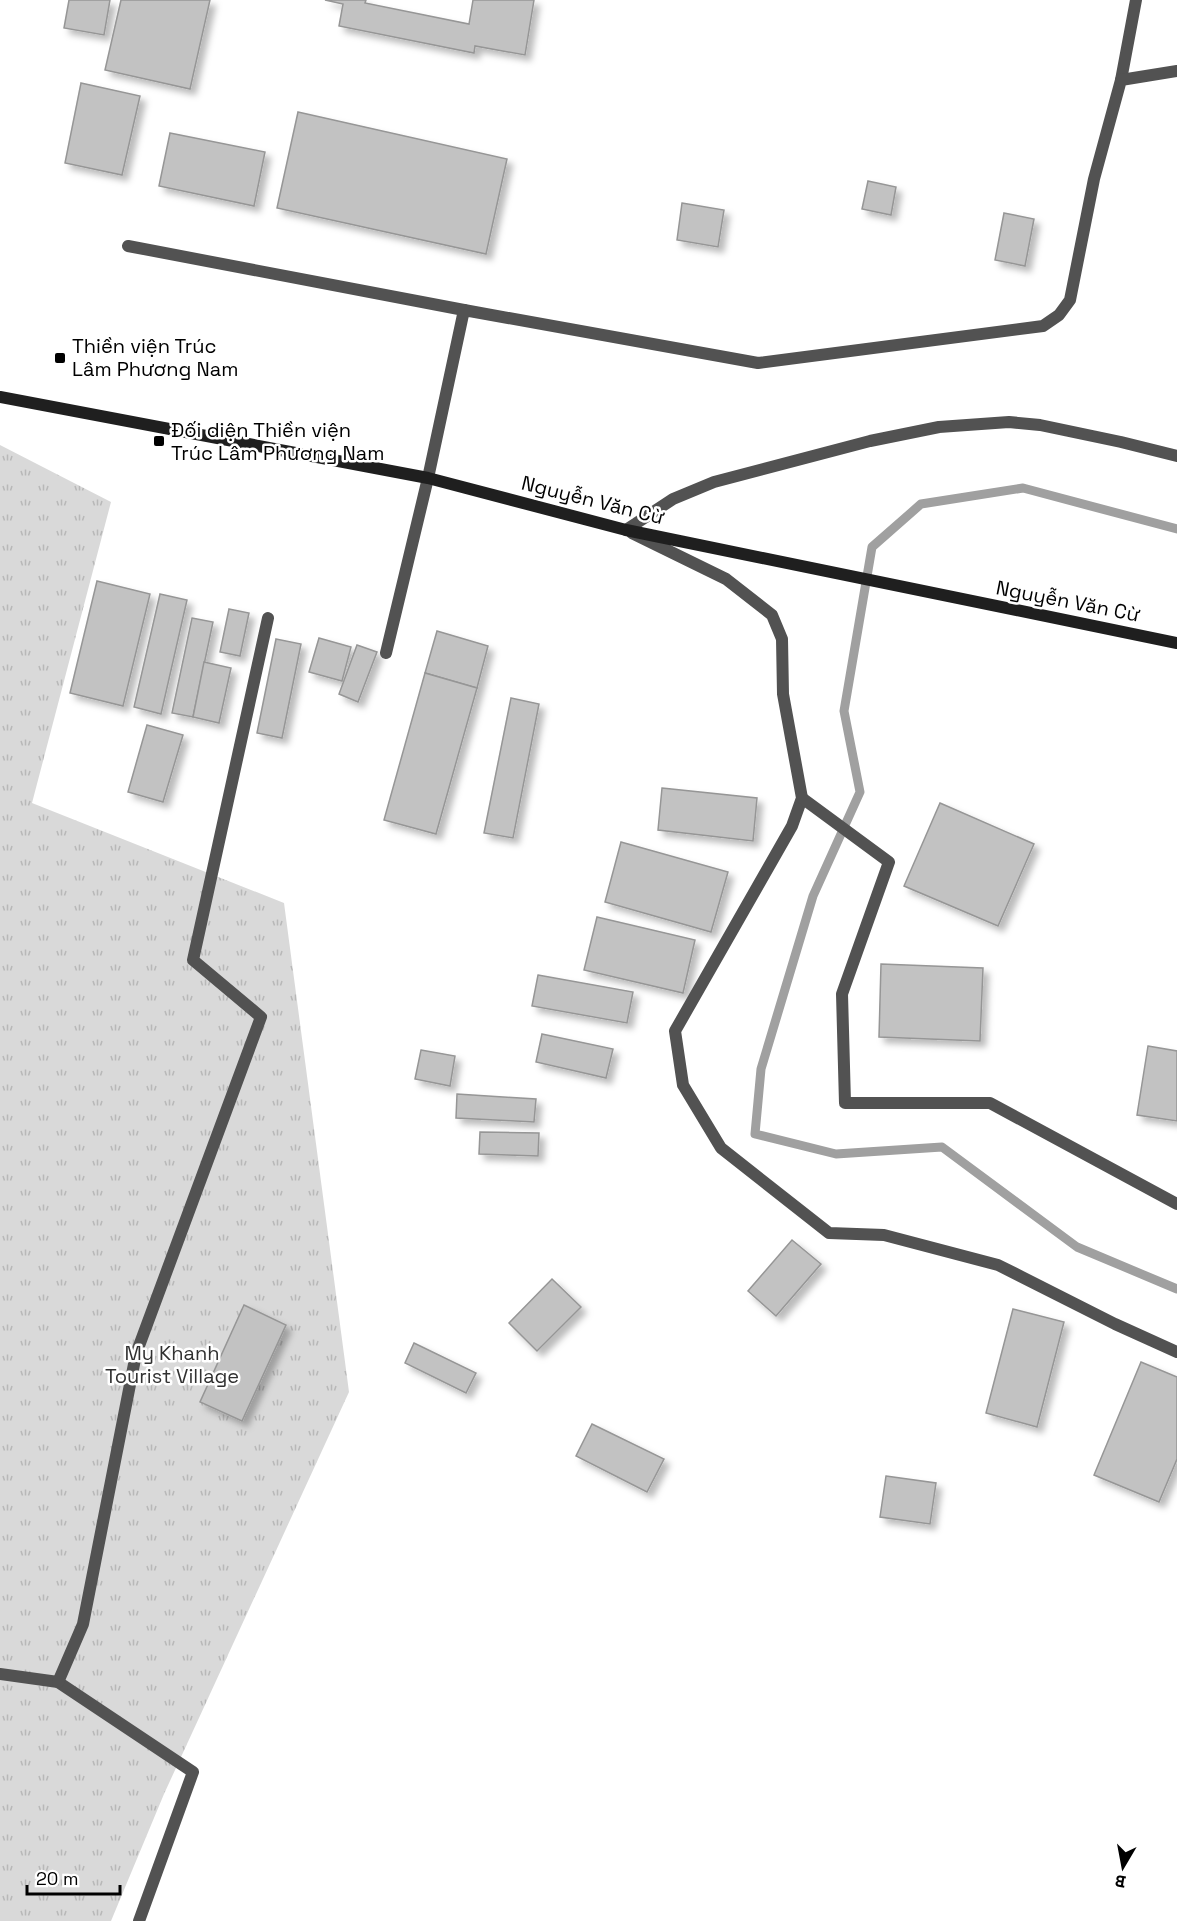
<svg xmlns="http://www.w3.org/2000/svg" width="1177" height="1921" font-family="'Space Grotesk',sans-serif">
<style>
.grass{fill:url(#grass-tufts)}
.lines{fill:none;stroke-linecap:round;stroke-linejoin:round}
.stream{stroke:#a0a0a0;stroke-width:9}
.building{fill:#c2c2c2;stroke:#969696;stroke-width:1.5;filter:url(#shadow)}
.lane{stroke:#525252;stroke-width:12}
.street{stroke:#525252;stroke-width:12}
.secondary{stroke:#1f1f1f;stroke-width:12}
.poi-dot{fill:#000;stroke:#fff;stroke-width:2}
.labels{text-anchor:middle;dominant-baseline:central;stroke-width:5;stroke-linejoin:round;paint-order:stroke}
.poi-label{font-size:20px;fill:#000;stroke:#fff;text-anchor:start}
.street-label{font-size:20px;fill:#000;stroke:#fff}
.park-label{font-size:20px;fill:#303030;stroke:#fff}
</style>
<defs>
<pattern id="grass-tufts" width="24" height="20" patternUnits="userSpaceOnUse" patternTransform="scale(1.5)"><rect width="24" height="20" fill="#d9d9d9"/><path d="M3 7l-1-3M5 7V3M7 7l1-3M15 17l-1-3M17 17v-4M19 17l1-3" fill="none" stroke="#b8b8b8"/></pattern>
<filter id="shadow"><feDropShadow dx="5.5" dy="5.5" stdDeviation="3" flood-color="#0004"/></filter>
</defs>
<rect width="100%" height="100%" fill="#fff"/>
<polygon class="grass" points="0,445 111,502 32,803 284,903 349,1392 164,1794 111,1921 0,1921"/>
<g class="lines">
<polyline class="stream" points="1177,529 1023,488 921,504 872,547 844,711 860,792 813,896 761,1069 755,1134 836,1154 942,1147 1077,1247 1177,1289"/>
</g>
<g class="building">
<polygon points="69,0 110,0 104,35 64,28"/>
<polygon points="121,0 210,0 190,89 105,70"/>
<polygon points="325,0 366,0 365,3 469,24 473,0 534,0 525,55 475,46 474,53 339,26 343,4"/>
<polygon points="81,83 140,96 122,175 65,163"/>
<polygon points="298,112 507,159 486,254 277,208"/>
<polygon points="170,133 265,152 254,206 159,186"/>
<polygon points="868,181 896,187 891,215 862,209"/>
<polygon points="682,203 724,210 718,247 677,240"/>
<polygon points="1004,213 1034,219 1025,266 995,260"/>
<polygon points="97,581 150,594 123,706 70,693"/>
<polygon points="160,594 187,600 161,714 134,707"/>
<polygon points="229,609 249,613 240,656 220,652"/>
<polygon points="192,618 213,622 193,717 172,713"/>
<polygon points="437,631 488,646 477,688 425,673"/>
<polygon points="319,638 351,647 342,681 309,672"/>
<polygon points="276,639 301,644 282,738 257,733"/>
<polygon points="357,645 377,652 358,702 339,694"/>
<polygon points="204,662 231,668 219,723 193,717"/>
<polygon points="425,673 477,688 436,834 384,820"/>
<polygon points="511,698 539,704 513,838 484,833"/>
<polygon points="147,725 183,735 163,802 128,792"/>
<polygon points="662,788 757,798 753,841 658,830"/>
<polygon points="940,803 1034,844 998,926 904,886"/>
<polygon points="621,842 728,872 711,932 605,902"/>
<polygon points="597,917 695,940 683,993 584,970"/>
<polygon points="881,964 983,968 980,1041 879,1037"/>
<polygon points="538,975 633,992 627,1023 532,1006"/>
<polygon points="542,1034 613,1049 606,1078 536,1062"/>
<polygon points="1148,1046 1177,1051 1177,1121 1137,1115"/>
<polygon points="421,1050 455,1056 450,1086 415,1079"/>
<polygon points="457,1094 536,1099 534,1122 456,1118"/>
<polygon points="480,1132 539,1133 538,1156 479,1154"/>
<polygon points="792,1240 821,1264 776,1316 748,1291"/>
<polygon points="552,1279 581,1307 537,1351 509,1323"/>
<polygon points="244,1305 286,1325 242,1421 200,1402"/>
<polygon points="1013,1309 1064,1322 1037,1427 986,1413"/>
<polygon points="414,1343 476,1373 466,1393 405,1363"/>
<polygon points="1141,1362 1177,1377 1177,1459 1159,1502 1094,1475"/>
<polygon points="592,1424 664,1459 647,1492 576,1456"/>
<polygon points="886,1476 936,1483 930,1524 880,1517"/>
</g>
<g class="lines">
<g class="lane">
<polyline points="1121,80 1136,0"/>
<polyline points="128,246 464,310"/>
<polyline points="428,478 464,310 758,363 1043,326 1059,315 1070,300 1094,179 1121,80 1177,71"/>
</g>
<g class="street">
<polyline points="626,530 673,499 714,482 870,441 939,427 1009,422 1040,425 1121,442 1177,456"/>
<polyline points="632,533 726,579 772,615 782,639 783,694 802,798 792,826 675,1031 683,1085 721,1148 829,1233 884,1235 998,1265 1115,1324 1177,1352"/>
<polyline points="386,653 428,478"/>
<polyline points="802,798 889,862 842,994 845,1103 990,1103 1177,1204"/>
<polyline points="0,1674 58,1682 193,1772 139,1921"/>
<polyline points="58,1682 83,1624 136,1354 261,1017 193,960 268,618"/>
</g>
<polyline class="secondary" points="0,397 428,478 626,530 1177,643"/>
</g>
<g class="poi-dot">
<rect x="54" y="352" width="12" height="12" rx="3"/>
<rect x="153" y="435" width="12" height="12" rx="3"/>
</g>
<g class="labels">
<g class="poi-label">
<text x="72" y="346">Thiền viện Trúc<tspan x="72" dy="23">Lâm Phương Nam</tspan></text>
<text x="171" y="430">Đối diện Thiền viện<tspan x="171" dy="23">Trúc Lâm Phương Nam</tspan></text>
</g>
<g class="street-label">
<text transform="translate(593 500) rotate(14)">Nguyễn Văn Cừ</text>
<text transform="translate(1068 601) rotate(11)">Nguyễn Văn Cừ</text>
</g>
<g class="park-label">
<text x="172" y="1353">My Khanh<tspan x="172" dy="23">Tourist Village</tspan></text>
</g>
</g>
<g transform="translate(1123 1867) rotate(190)" stroke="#ffffff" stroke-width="4.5" paint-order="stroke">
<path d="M0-4.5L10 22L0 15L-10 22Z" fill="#000000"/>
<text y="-9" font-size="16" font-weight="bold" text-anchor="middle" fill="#000000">B</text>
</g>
<path d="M27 1885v9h93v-9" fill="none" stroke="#000000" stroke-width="3"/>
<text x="36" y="1885" font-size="18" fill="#000000" stroke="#ffffff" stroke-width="4.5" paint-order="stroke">20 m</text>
</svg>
